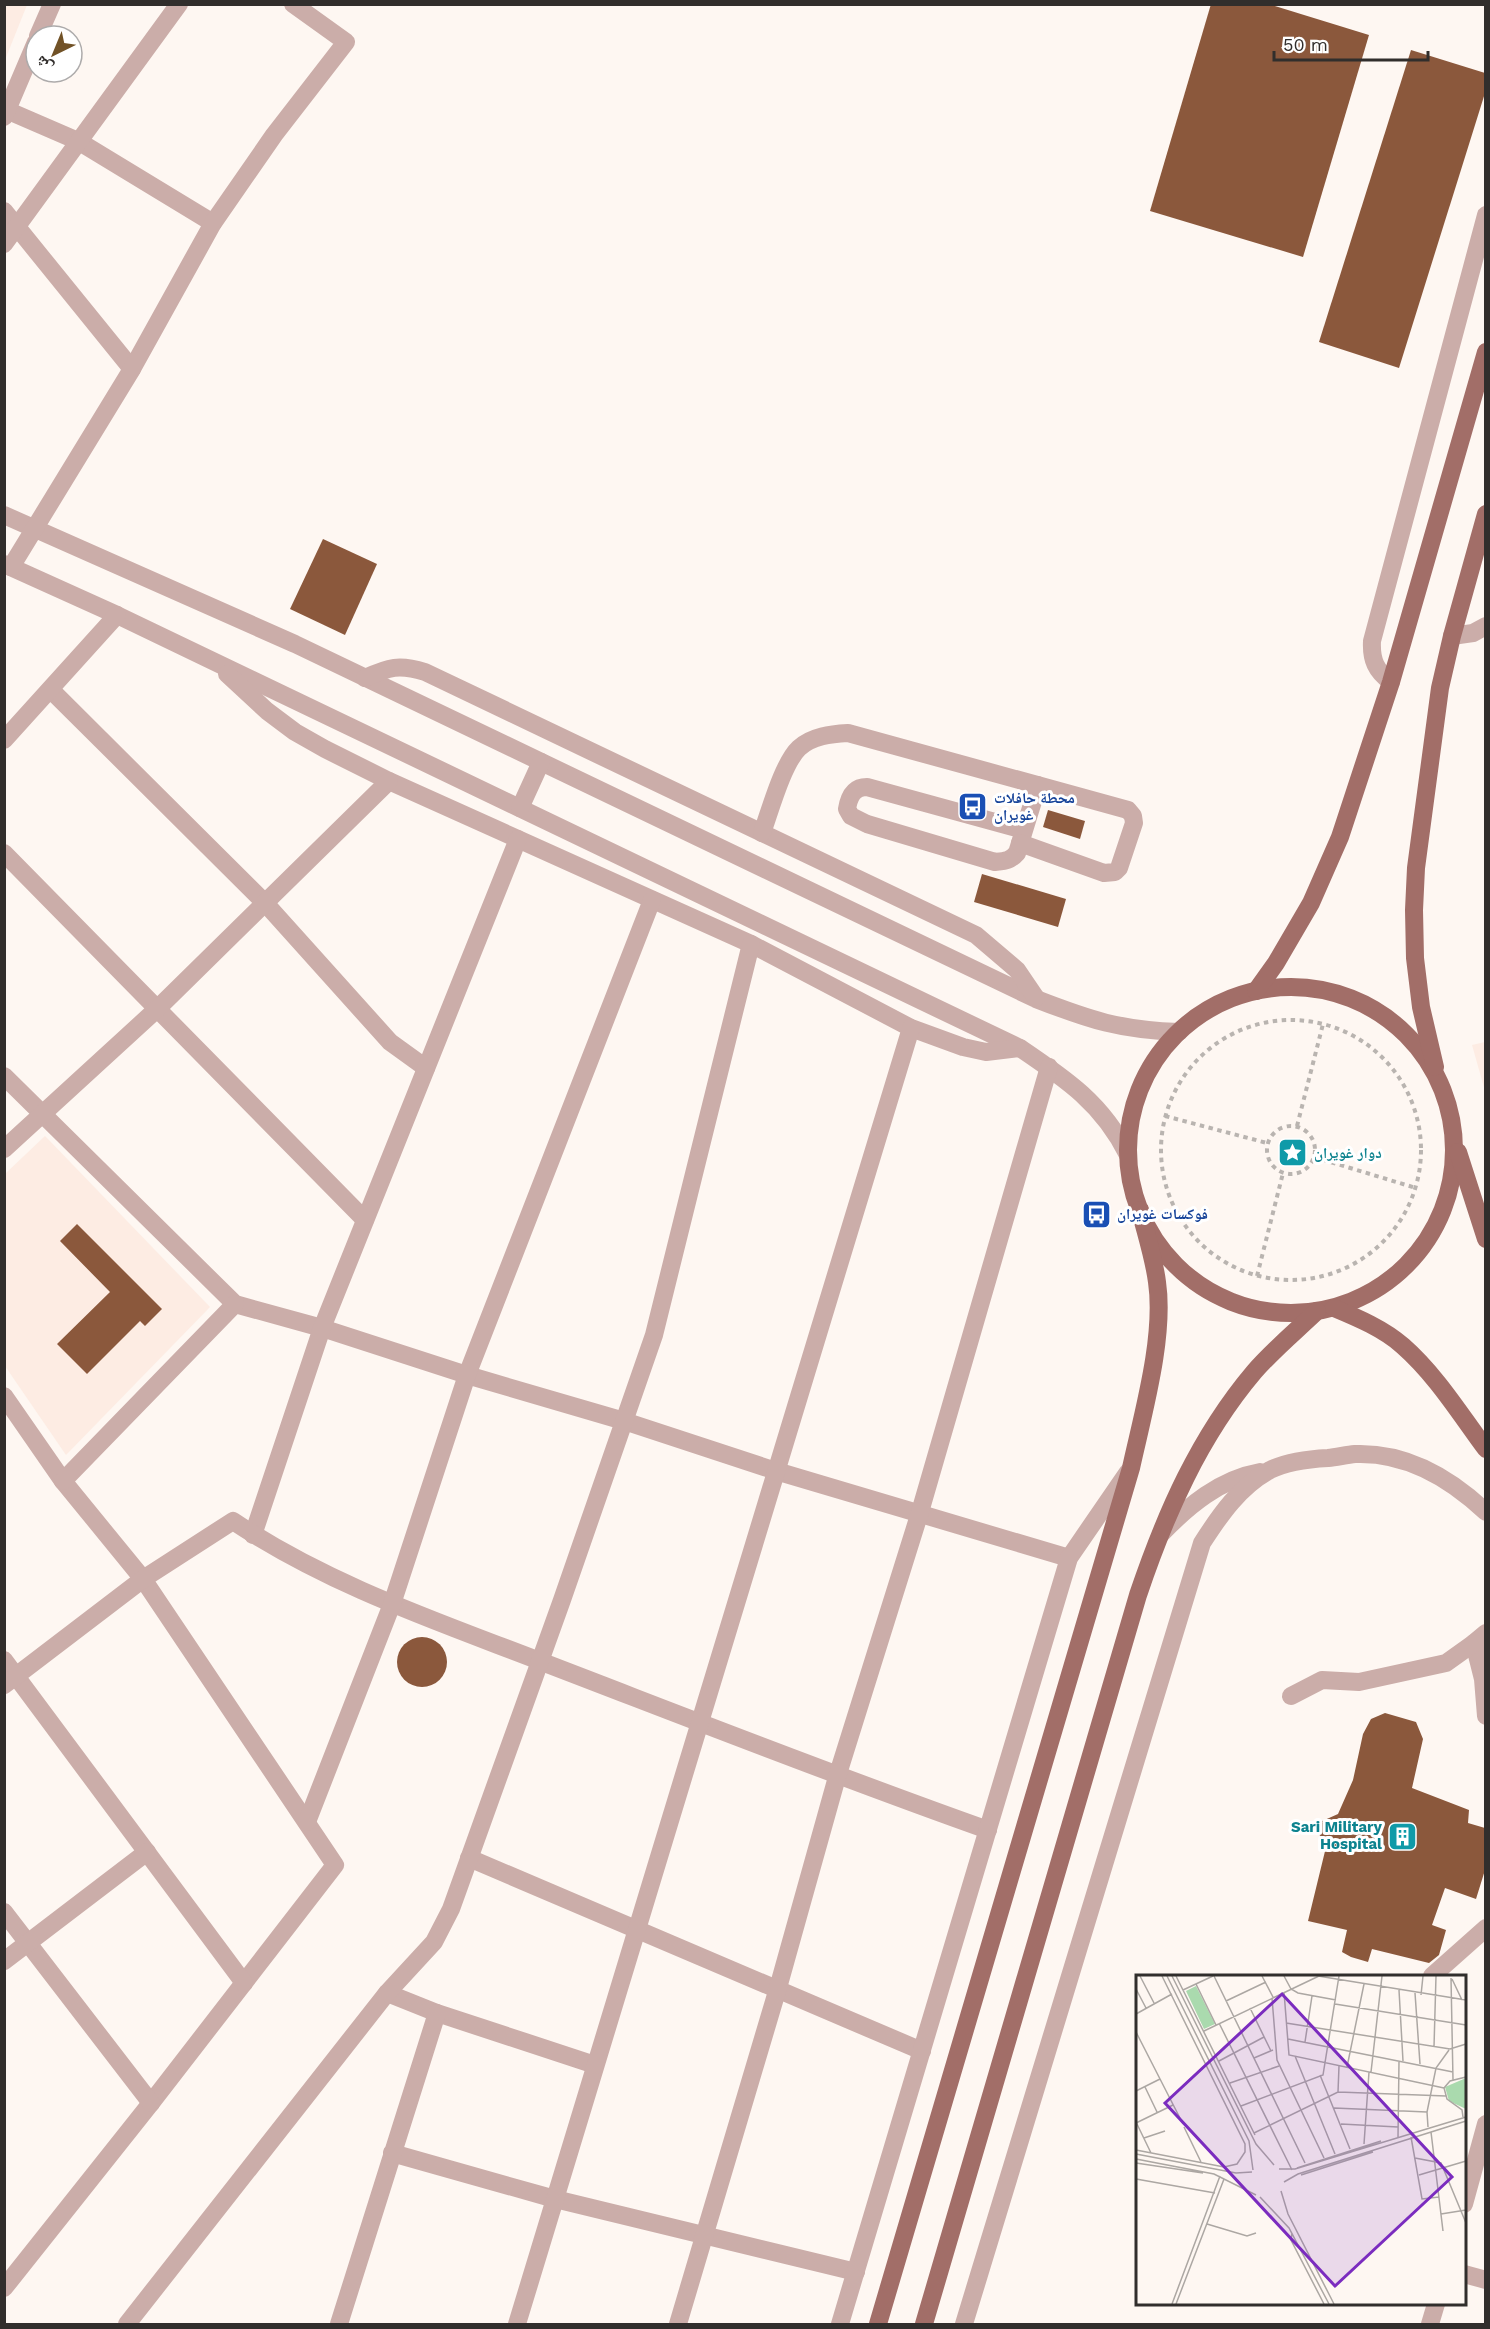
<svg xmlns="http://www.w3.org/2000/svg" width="1490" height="2329" font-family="'Work Sans','Noto Naskh Arabic',sans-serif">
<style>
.built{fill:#fdece3}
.building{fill:#8b583c}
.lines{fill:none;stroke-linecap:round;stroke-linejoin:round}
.path{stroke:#b9b4b0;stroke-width:4;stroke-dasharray:4.5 4.5;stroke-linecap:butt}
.minor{stroke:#cbada9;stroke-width:18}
.major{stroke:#a26e68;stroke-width:18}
.labels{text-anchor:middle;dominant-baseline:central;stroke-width:6;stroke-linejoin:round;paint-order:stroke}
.transit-label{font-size:15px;font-weight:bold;fill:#164399;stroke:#fff;text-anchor:start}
.culture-label{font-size:15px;font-weight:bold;fill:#0d838f;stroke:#fff;text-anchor:start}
.inset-road{fill:none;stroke:#aca7a3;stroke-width:1.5}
.view{fill:#7b2cbf;fill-opacity:0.15;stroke:#7b2cbf;stroke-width:3}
.inset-edge{fill:none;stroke:#312e2c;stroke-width:3}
</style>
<rect width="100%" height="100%" fill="#fef7f2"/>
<g class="built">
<polygon points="5,4 27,5 5,60 4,5"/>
<polygon points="1485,1042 1486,1042 1485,1091 1472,1045"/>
<polygon points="45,1136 210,1307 66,1455 5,1366 5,1174"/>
</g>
<g class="building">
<polygon points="1211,4 1268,4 1369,35 1303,257 1150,211"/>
<polygon points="1411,50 1485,73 1485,93 1399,368 1319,342"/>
<polygon points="323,539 377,564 345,635 290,609"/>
<polygon points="1048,810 1085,821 1080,839 1043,827"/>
<polygon points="982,874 1066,899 1058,927 974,902"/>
<polygon points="77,1224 162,1309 145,1326 140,1321 87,1374 57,1344 110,1292 60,1241"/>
<circle cx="422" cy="1662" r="25"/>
<polygon points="1385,1713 1416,1722 1423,1739 1412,1788 1469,1810 1468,1823 1485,1828 1485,1870 1476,1899 1445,1888 1432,1925 1446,1930 1439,1955 1429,1963 1372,1949 1368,1962 1351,1957 1342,1952 1347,1930 1308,1921 1327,1843 1311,1826 1338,1814 1353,1780 1363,1734 1371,1719"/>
</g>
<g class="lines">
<g class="path">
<circle cx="1291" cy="1150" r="130"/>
<polyline points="1165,1116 1267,1143"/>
<circle cx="1291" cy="1150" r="24"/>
<polyline points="1297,1126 1323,1024"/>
<polyline points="1314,1157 1416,1188"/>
<polyline points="1257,1276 1283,1173"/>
</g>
<g class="minor">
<polyline points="38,36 52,4"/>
<polyline points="4,109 78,141 213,223"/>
<polyline points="4,117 36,42"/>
<polyline points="4,211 132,369"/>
<polyline points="4,244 179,4"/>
<path d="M4,515L295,644L1036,999C1090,1020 1120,1030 1179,1032"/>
<path d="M4,564L117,615L1020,1048C1066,1079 1103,1104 1128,1155"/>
<polyline points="11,567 132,369 213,223 274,135 346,42 293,4"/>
<polyline points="1452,636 1473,633 1486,626"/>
<polyline points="227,674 267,711 295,732 325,749 389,781 751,944 911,1028 963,1047 986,1052 1020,1048"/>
<path d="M365,678C389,667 399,664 425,672L976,935L1017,970L1036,998"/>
<path d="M1391,682C1376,671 1371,660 1372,641L1486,215"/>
<polyline points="51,690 266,904 390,1042 426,1068"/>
<polyline points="4,740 117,615"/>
<polyline points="520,808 541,762"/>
<path d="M1024,830L867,787C853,787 849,797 847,809L851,816L867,824L995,862C1005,861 1010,861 1017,853L1038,785"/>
<path d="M762,833C770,811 783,763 799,748C812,736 831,734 848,733L1128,810L1133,816L1134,823L1119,868L1115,872L1104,873L1020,843"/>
<polyline points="4,853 365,1220"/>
<polyline points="4,1076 235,1304 322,1328 467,1375 624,1421 776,1471 1069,1558"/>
<polyline points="4,1149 157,1009 389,781"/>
<polyline points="4,1396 63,1481 143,1579 335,1865 151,2103 4,2288"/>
<polyline points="63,1481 235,1304"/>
<path d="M1161,1534C1188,1506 1220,1479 1260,1472"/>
<polyline points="253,1535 322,1328 518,839"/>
<polyline points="1486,1633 1474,1643 1483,1679 1486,1716"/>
<polyline points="4,1660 244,1983"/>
<path d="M4,1685L143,1579L233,1521C330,1586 442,1623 550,1665C696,1721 841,1778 988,1830"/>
<polyline points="1291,1696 1322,1680 1359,1682 1446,1663 1474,1643"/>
<polyline points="307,1822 392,1604 467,1375 652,900"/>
<polyline points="469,1858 922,2051"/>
<polyline points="4,1912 151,2103"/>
<polyline points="4,1961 147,1852"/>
<polyline points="1432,1976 1486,1928"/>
<polyline points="387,1993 437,2013 595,2065"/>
<polyline points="392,2153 555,2199 856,2272"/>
<polyline points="1464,2204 1486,2124"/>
<polyline points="1464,2274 1486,2280"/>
<polyline points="127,2324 387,1993 434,1942 451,1909 562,1600 654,1335 751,944"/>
<polyline points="339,2324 437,2013"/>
<polyline points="517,2324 911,1028"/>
<polyline points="678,2324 778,1988 837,1777 920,1512 1049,1067"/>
<polyline points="840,2324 1069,1558 1128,1472"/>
<path d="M964,2324L1202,1543C1220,1515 1240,1486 1270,1470C1286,1462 1310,1459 1328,1458C1337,1457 1346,1455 1355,1454C1406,1452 1450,1478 1486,1512"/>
<polyline points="1430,2324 1436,2304"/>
</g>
<g class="major">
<circle cx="1291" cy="1150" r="163"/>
<polyline points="1256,991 1276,963 1311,903 1340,837 1391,682 1486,352"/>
<polyline points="1435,1067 1421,1007 1415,958 1414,910 1416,868 1440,688 1452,636 1486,514"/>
<polyline points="1458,1152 1486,1239"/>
<path d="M1334,1308C1358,1318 1384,1329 1403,1346C1436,1375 1460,1414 1486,1449"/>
<path d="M878,2324L1131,1468C1143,1413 1165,1337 1157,1282C1154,1258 1146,1234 1140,1210"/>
<path d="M924,2324L1138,1595C1165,1515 1199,1437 1254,1372C1273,1350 1296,1331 1317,1311"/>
</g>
</g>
<defs>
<symbol id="bus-square" viewBox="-11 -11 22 22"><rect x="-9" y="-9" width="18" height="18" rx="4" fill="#1a4fb4" stroke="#fff"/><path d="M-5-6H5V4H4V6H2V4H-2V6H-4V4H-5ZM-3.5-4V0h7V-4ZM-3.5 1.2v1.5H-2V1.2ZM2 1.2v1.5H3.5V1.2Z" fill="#fff"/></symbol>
<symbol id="sight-square" viewBox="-11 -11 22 22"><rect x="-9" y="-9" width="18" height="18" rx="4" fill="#0f9aa8" stroke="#fff"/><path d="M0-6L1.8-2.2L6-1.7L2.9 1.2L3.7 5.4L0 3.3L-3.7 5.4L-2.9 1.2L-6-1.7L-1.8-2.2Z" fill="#fff"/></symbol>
<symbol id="building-square" viewBox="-11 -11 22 22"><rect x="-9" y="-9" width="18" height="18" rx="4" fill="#0f9aa8" stroke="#fff"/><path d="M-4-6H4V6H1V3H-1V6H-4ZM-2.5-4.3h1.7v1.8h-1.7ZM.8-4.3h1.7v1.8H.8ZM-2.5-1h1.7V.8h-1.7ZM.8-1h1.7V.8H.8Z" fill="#fff"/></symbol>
</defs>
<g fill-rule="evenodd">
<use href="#bus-square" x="956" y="790" width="33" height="33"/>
<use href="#sight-square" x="1276" y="1136" width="33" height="33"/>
<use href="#bus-square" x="1080" y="1198" width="33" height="33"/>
<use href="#building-square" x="1386" y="1820" width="33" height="33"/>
</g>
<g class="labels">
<g class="transit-label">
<text x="994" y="798">محطة حافلات<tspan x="994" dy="17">غويران</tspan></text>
<text x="1117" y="1214">فوكسات غويران</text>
</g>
<g class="culture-label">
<text x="1314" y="1153">دوار غويران</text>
<text x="1382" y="1827" text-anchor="end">Sari Military<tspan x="1382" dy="17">Hospital</tspan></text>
</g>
</g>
<g transform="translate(1136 1975)">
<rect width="330" height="330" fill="#fef7f2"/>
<path d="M60,11L79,49L68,54L50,16ZM330,103V134L313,126L309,112Z" fill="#aadaae"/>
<path class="inset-road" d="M4,1L18,28M31,1L113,166L117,195M36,1L120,169L138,190M40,1L119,160M78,1L169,188M126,1L137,22M148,1L155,14L162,18L200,25M182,1L330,25M315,3L317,105M316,4L326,25M60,9L80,50M0,14L10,33M47,15L77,1M263,15L267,86M148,17L153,80L308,113M279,18L284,89M285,20L287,1M136,23L141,85L188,183M90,26L130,7M199,29L330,50M114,33L135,76M0,39L36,19M83,48L156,195M150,48L314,74L330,69M68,56L183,1M0,57L47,149M152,64L317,97M169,67L176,21M298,72L300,1M159,81L199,179M118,83L137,75M83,86L128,62M211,92L228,9M235,97L246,1M184,100L214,174M94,108L143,91M9,112L21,137M0,116L24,104M202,117L203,91M105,131L187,100L203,1M198,133L291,137M327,142L326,135L311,124L308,113L314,106L330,102M0,147L15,178M0,148L37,130M205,149L262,152M48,152L65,187M292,152L291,137L300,93L313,75M295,157L307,256M118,158L202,117L310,121M262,162L263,86M275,162L286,224L303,222M8,163L29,156M228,169L233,97M0,175L88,192L101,189L109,177V169L26,1M0,179L100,198L116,197M279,183L305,188L330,248M0,184L78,199L120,220M0,188L67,198M161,193L245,166M143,194H159L330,142M165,200L237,177M283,200L330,186M0,204L79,218M148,207L162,199L330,146M145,216L152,239L198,329M124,222L153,253L193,329M305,239L330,235M71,249L111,261L120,258M156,258L155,265L188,329M36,329L84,201M40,329L88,204"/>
<path class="view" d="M146,19L316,202L199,311L29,128Z"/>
<rect width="330" height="330" class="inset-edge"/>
</g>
<rect width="1490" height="2329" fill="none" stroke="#312e2c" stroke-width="12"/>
<g transform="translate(54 54) rotate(223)"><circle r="28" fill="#ffffff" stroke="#adabab" stroke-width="1.5"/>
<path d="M0-4.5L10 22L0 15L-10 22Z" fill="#715227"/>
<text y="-9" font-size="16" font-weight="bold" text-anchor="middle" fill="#312e2c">ش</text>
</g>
<path d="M1274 51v9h154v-9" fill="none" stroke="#312e2c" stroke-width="3"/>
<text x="1283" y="51" font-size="18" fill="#312e2c" stroke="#ffffff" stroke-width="4.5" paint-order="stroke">50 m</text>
</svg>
